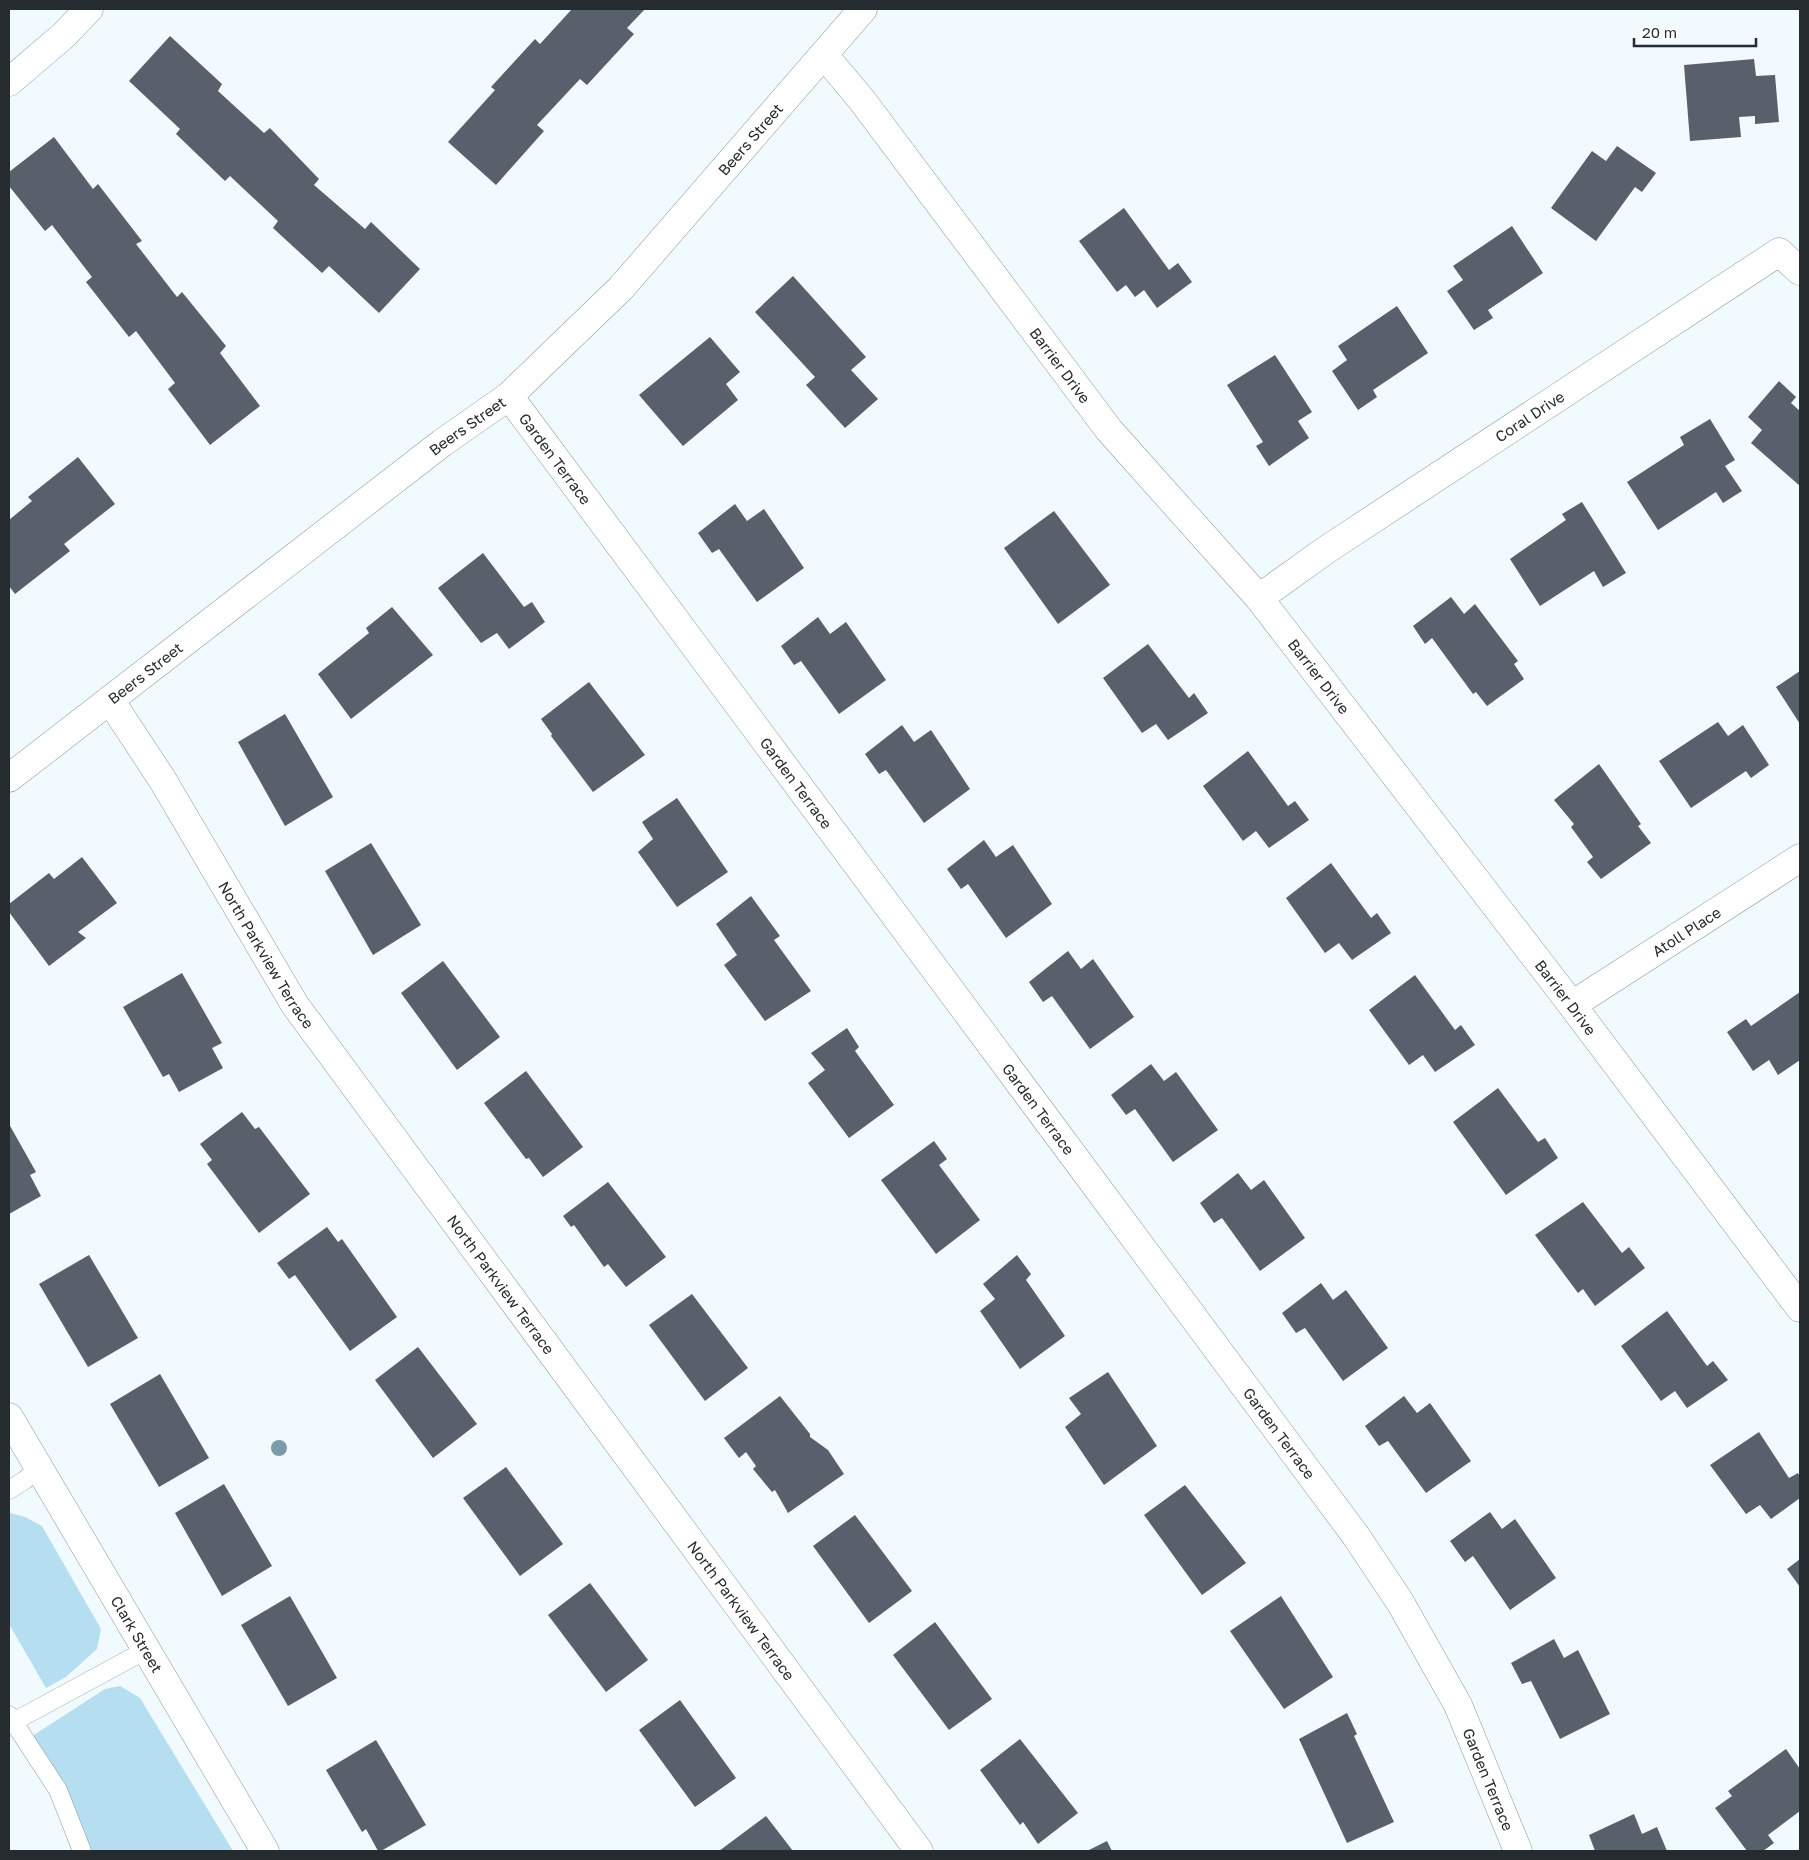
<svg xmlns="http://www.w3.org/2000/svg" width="1809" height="1860" font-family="'Golos Text',sans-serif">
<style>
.green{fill:#b6def1}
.building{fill:#58606c}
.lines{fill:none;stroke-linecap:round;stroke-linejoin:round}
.lane-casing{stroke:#8a9aa1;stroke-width:19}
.street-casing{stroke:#8a9aa1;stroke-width:29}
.secondary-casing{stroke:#8a9aa1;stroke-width:29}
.lane{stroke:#fff;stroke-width:18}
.street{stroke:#fff;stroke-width:28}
.secondary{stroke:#fff;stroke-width:28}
.tree{fill:#7c9ba8}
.labels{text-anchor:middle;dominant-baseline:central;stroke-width:5;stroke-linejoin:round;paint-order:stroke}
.street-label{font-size:15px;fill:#252b2e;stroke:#fff}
</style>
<rect width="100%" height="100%" fill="#f0faff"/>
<g class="green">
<polygon points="10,1513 25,1517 42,1526 101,1629 97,1649 66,1677 46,1688 9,1624 9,1514"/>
<polygon points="120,1686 140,1698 233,1851 84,1851 20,1744 105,1689"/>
</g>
<g class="building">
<polygon points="572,9 645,9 627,28 634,34 587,85 580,79 537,125 544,131 496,185 448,142 495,90 491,87 535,39 540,44"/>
<polygon points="170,36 222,84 218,91 264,133 270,128 319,179 314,185 365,229 371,222 420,269 379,313 329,266 322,273 273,228 278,221 230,176 225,181 176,134 180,129 129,81"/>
<polygon points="1754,59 1756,76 1775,75 1779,122 1755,124 1755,116 1739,117 1741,137 1690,141 1684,65"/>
<polygon points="54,137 93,189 98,184 142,241 136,244 177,297 182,292 226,346 220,353 260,406 210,445 168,389 175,383 136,331 129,337 86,282 92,277 52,225 45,231 9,186 9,172"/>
<polygon points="1617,146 1656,173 1642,192 1635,187 1596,241 1551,208 1592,151 1606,161"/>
<polygon points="1124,208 1169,270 1178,263 1192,282 1157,308 1144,290 1135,297 1126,285 1117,292 1079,241"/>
<polygon points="1512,226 1543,273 1488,310 1493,318 1474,330 1447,291 1463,280 1453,266"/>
<polygon points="793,276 866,357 851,370 878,399 845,428 806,385 815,377 755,312"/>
<polygon points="1397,306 1428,353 1373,390 1377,397 1358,410 1332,371 1347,360 1338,346"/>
<polygon points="710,337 740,372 726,384 738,400 683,446 639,395"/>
<polygon points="1275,355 1312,412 1298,421 1309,438 1269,466 1256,446 1263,442 1227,385"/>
<polygon points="1779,381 1796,397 1791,403 1800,411 1800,486 1751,443 1762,430 1748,417"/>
<polygon points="1710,419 1735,460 1725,466 1742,491 1723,503 1716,492 1658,530 1627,482 1684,445 1680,437"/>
<polygon points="78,457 115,504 64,544 70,551 15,594 9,586 9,520 32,501 28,497"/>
<polygon points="1582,502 1626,573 1603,587 1594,571 1540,606 1510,559 1566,520 1562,514"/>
<polygon points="735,504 747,521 764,509 804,568 757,602 719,549 712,553 698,533"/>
<polygon points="1054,511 1110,585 1058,624 1004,548"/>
<polygon points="483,553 524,607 532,602 545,622 509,649 497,633 481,643 438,588"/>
<polygon points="1451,597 1464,614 1475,604 1518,661 1514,664 1524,679 1487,706 1476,692 1473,694 1432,638 1425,644 1413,626"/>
<polygon points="392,607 433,655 351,719 318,674 369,633 366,628"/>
<polygon points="818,617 830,634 846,622 886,680 839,714 801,661 794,665 781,646"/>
<polygon points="1148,644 1189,698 1194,693 1208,713 1168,740 1156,724 1142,733 1103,678"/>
<polygon points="1800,671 1800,724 1776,687"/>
<polygon points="589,682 645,755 593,792 551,736 552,734 541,719"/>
<polygon points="285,714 333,797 285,826 238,742"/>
<polygon points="1718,722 1728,736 1743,725 1769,765 1751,778 1746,771 1691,808 1659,761"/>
<polygon points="902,725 914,742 931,730 970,789 924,823 886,770 879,774 865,754"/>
<polygon points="1248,751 1288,806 1295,801 1309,820 1269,848 1256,831 1243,841 1203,786"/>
<polygon points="1599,764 1641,824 1638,826 1651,843 1601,879 1587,862 1593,857 1571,827 1574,824 1554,800"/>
<polygon points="677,798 728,872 677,907 638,852 653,839 642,822"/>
<polygon points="984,840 996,857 1013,845 1052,904 1006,938 968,884 961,889 947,869"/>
<polygon points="371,843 421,925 373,955 325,871"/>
<polygon points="82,857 117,903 78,932 86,938 49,966 9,912 9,904 49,873 54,879"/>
<polygon points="1331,863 1371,918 1377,913 1391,933 1352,960 1339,943 1325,953 1286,898"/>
<polygon points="751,896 780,936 774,940 811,991 765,1021 724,965 737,955 716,924"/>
<polygon points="1068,951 1081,969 1093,959 1134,1017 1090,1049 1052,996 1043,1002 1029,982"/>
<polygon points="443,961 500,1037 457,1070 401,993"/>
<polygon points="182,973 222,1043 212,1048 223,1068 179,1092 169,1074 163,1077 123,1007"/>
<polygon points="1415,975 1455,1030 1461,1025 1475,1045 1435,1072 1423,1055 1409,1065 1369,1010"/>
<polygon points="1800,992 1800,1060 1778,1075 1769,1060 1753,1071 1727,1032 1746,1019 1751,1026"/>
<polygon points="847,1028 859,1047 855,1051 894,1105 849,1138 808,1083 825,1070 811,1053"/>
<polygon points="1151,1064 1164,1081 1176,1072 1218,1130 1173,1162 1135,1109 1126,1115 1111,1095"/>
<polygon points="526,1071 583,1147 543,1177 529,1158 526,1159 484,1103"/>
<polygon points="1498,1088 1538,1142 1545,1138 1558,1158 1506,1195 1453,1122"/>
<polygon points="242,1112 255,1129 259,1127 310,1194 259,1233 207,1164 212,1160 200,1144"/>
<polygon points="9,1124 36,1172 30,1175 41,1196 9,1214"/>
<polygon points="934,1141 947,1159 939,1165 980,1220 936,1254 881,1180"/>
<polygon points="1238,1173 1251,1190 1264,1180 1305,1238 1260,1271 1222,1218 1214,1223 1200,1203"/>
<polygon points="608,1182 666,1257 626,1287 608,1264 604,1267 574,1225 571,1227 563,1216"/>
<polygon points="1583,1202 1622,1253 1629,1247 1645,1268 1595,1306 1583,1289 1578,1293 1535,1235"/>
<polygon points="327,1227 338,1242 342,1239 397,1317 350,1351 295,1275 289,1279 277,1263"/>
<polygon points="89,1255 138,1338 88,1367 39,1284"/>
<polygon points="1017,1255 1031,1274 1026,1280 1065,1336 1020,1369 980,1311 995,1299 983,1284"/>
<polygon points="1321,1283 1333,1300 1346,1290 1388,1348 1343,1381 1305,1328 1296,1333 1282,1313"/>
<polygon points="692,1294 748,1368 705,1401 649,1325"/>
<polygon points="1667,1311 1707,1366 1713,1361 1728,1380 1687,1408 1675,1391 1661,1401 1621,1346"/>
<polygon points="418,1347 477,1424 433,1458 375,1380"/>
<polygon points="1108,1372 1157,1446 1104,1485 1065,1427 1081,1414 1069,1398"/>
<polygon points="160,1374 209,1458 159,1487 110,1404"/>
<polygon points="780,1396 810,1434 810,1437 828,1450 844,1474 788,1513 775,1490 772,1492 753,1469 756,1466 746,1452 739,1458 724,1438"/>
<polygon points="1404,1396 1417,1413 1430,1403 1471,1461 1426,1493 1388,1441 1379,1446 1365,1426"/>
<polygon points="1759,1432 1789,1478 1798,1473 1800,1477 1800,1498 1771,1519 1760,1505 1746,1514 1710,1465"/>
<polygon points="506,1467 563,1544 520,1576 463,1498"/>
<polygon points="224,1484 272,1566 222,1596 175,1513"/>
<polygon points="1185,1485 1246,1563 1202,1595 1144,1515"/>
<polygon points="1490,1512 1502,1529 1515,1519 1556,1578 1510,1610 1473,1556 1465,1562 1450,1541"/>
<polygon points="855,1515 912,1591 869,1623 813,1546"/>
<polygon points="1800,1559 1800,1587 1787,1569"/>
<polygon points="590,1583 648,1660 606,1692 548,1615"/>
<polygon points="290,1596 337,1678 288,1706 241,1625"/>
<polygon points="1281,1596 1333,1677 1284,1709 1230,1631"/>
<polygon points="935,1622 992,1699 949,1730 893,1655"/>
<polygon points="1554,1639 1564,1658 1578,1650 1610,1714 1560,1739 1531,1681 1522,1684 1511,1663"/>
<polygon points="680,1700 736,1778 695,1807 639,1730"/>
<polygon points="1347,1713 1357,1734 1354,1736 1394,1822 1347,1843 1299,1739"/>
<polygon points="1020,1739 1078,1813 1038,1844 1023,1822 1020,1825 980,1770"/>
<polygon points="376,1740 426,1825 381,1851 378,1851 366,1829 362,1832 326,1770"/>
<polygon points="1786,1749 1800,1769 1800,1811 1768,1835 1774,1843 1763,1851 1747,1851 1715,1808 1732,1796 1728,1791"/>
<polygon points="1634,1814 1642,1834 1657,1827 1667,1851 1595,1851 1589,1835"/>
<polygon points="766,1816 793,1851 719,1851"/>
<polygon points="1107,1841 1112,1851 1087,1851"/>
</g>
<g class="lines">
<defs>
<g id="lane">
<polyline points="9,1490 25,1480 39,1468"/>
<polyline points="9,1715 58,1790 82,1851"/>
<polyline points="13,1722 146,1650"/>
</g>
<g id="street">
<path id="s1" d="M824,55L861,99L1109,430L1259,598L1572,1005L1800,1308"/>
<polyline points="9,82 64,35 89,9"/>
<path id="s2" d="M509,396L1356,1536L1400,1602L1458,1705L1518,1851"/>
<path id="s3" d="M1259,598L1326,550L1779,252L1800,271"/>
<path id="s4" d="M110,700L162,779L295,1005L919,1851"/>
<path id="s5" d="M1572,1005L1800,858"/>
<path id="s6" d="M9,1417L265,1851"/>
</g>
<g id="secondary">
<path id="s7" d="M9,778L442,443L509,396L621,288L863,9"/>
</g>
</defs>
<use href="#lane" class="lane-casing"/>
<use href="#street" class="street-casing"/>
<use href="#secondary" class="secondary-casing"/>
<use href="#lane" class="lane"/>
<use href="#street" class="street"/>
<use href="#secondary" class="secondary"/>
</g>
<circle class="tree" cx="279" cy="1448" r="8"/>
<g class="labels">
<g class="street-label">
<text stroke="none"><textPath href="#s7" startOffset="982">Beers Street</textPath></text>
<text stroke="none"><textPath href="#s1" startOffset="390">Barrier Drive</textPath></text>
<text stroke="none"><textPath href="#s3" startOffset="326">Coral Drive</textPath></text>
<text stroke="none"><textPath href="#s7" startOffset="578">Beers Street</textPath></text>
<text stroke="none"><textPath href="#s2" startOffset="78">Garden Terrace</textPath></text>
<text stroke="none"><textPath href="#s7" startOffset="172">Beers Street</textPath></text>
<text stroke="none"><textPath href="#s1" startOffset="795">Barrier Drive</textPath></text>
<text stroke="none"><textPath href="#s2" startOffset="482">Garden Terrace</textPath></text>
<text stroke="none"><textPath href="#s5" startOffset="136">Atoll Place</textPath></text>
<text stroke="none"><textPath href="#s4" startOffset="299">North Parkview Terrace</textPath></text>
<text stroke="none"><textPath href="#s1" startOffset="1200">Barrier Drive</textPath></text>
<text stroke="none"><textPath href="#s2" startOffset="888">Garden Terrace</textPath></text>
<text stroke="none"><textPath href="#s4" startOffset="704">North Parkview Terrace</textPath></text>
<text stroke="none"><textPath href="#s2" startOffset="1292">Garden Terrace</textPath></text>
<text stroke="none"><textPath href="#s4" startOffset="1109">North Parkview Terrace</textPath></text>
<text stroke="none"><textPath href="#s6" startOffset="252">Clark Street</textPath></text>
<text stroke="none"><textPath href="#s2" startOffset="1698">Garden Terrace</textPath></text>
</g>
</g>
<rect width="1809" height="1860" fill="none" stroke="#252b2e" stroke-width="20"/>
<path d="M1634 38v8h122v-8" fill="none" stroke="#252b2e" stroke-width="2.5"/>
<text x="1642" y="38" font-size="15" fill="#252b2e" stroke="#ffffff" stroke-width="4" paint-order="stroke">20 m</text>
</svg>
